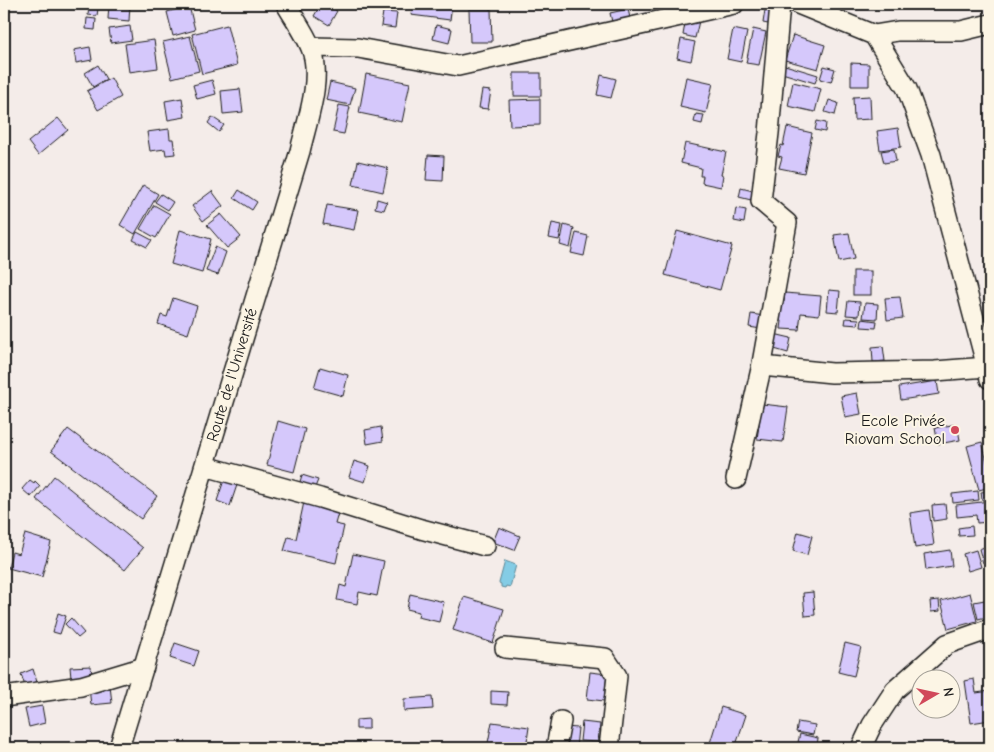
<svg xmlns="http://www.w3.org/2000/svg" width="994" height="752" font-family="'Comic Neue',sans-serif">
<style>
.water{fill:#84cce5;stroke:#5a8695}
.building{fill:#d5c8fb;stroke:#1c1c1c}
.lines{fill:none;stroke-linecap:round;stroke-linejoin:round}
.minor-casing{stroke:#1c1c1c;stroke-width:22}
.minor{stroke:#fcf5e5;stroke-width:19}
.poi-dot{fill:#d1495b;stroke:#fcf5e5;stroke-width:2}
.labels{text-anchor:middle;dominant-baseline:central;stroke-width:4;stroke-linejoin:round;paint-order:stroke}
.street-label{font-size:16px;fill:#1c1c1c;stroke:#fcf5e5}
.poi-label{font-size:16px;fill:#1c1c1c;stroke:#fcf5e5;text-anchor:end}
</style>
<rect width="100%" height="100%" fill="#f4ece9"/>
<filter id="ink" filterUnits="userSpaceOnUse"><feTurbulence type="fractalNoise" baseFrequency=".02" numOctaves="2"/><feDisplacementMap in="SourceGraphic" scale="10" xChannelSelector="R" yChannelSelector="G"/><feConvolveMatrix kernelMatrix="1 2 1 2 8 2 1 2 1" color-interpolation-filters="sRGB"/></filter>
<g filter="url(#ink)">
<polygon class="water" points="505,561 516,565 510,587 506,586 505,588 501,587 501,584 499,583"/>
<g class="building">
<polygon points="109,4 130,4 129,21 108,19"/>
<polygon points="321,4 325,4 337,11 329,25 314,16"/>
<polygon points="369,4 387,4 388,8 370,11"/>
<polygon points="413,4 452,4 450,20 411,15"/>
<polygon points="189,6 195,30 173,36 167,12"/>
<polygon points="89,7 98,8 97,16 88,15"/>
<polygon points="469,9 491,9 492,42 470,42"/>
<polygon points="628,9 630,18 612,22 610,13"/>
<polygon points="765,10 771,12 768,24 763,23"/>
<polygon points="383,12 397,13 395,28 381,26"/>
<polygon points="87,18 96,19 95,30 86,29"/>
<polygon points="686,18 699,21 695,38 683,35"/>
<polygon points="227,25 237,65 202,74 192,34"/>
<polygon points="436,25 452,29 449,43 433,39"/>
<polygon points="130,26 132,40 111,43 109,29"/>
<polygon points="733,29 747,32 741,62 727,59"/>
<polygon points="753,29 766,32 759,65 746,63"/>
<polygon points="793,35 825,45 818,69 785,60"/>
<polygon points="190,36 199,71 172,78 163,42"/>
<polygon points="681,39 695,42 691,61 677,58"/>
<polygon points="154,40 158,68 129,72 125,44"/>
<polygon points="90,47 92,60 76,63 74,50"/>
<polygon points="851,63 869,64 869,86 851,86"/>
<polygon points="98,65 106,79 93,87 85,73"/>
<polygon points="785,65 818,75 815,83 782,73"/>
<polygon points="824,66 835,69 831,82 820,79"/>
<rect x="514" y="73" width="27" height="23"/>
<polygon points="366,74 410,83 402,122 359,113"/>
<polygon points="601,75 616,79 611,98 597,95"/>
<polygon points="686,77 713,83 706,113 680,107"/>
<polygon points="111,78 121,97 98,110 87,91"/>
<polygon points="212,80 216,94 197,99 193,85"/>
<polygon points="330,82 355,88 350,105 326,100"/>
<polygon points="793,82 821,89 815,112 788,106"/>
<polygon points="240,89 243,112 223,114 221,91"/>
<polygon points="482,90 491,91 488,109 479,108"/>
<polygon points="870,96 871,119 854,120 853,97"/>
<polygon points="182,98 185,117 168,120 165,101"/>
<polygon points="540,99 540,125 510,126 509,100"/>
<polygon points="829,100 838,103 835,115 825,112"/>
<polygon points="339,105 350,107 344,134 333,132"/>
<polygon points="696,114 704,115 702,124 694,122"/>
<polygon points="212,117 224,125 219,132 208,123"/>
<polygon points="58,118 68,130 38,155 28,142"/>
<polygon points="817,121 826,123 825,132 815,130"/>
<polygon points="787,127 812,133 804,173 779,168 782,157 778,156 781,145 783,146"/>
<polygon points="898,128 901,147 880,150 877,131"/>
<polygon points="169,129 170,139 173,139 175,154 166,155 165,149 150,151 147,132"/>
<polygon points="685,143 726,152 721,175 723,175 721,187 702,183 703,176 700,176 701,168 681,163"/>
<polygon points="894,149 896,161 884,163 881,151"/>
<polygon points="428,155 444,156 443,181 426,180"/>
<polygon points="358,161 388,168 383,192 353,185"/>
<polygon points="143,185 158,194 135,234 120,225"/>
<polygon points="741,188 753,191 751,200 739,197"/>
<polygon points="239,190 257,202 252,210 234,198"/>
<polygon points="212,191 223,206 203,221 192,206"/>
<polygon points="161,194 173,202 168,210 155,202"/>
<polygon points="377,199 387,202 384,210 375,208"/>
<polygon points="154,205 170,214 156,238 140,229"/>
<polygon points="327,205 358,210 354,230 323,224"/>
<polygon points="736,208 746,210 744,223 734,221"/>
<polygon points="221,214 241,237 227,248 207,225"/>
<polygon points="552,223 562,225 559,240 549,238"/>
<polygon points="564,225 574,228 570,248 560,245"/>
<polygon points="180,230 211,239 202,273 171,264"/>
<polygon points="677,231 732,246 720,290 665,275"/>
<polygon points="137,232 152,240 147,247 133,240"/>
<polygon points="576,233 588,236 584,256 571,253"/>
<polygon points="849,233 854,259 839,262 834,235"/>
<polygon points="215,247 226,252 218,275 206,271"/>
<rect x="853" y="271" width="18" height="24"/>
<polygon points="829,290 840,291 838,312 827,311"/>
<polygon points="785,293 821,296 819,315 801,313 799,330 781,329 782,321 779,321 781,302 784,302"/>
<polygon points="900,297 903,318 887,320 885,298"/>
<polygon points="173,298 197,306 188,334 158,324 161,315 167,317"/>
<polygon points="848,301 860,302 859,316 846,315"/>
<polygon points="865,303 878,304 877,319 863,318"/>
<polygon points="751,314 764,316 761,329 749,327"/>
<polygon points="846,318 859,319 858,325 845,324"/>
<polygon points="862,319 877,321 876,328 861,327"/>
<polygon points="774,334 791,338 788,353 771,348"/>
<polygon points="883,346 885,361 873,362 872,347"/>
<polygon points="320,367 348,375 343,396 314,388"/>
<polygon points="937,381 939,394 901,400 899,387"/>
<polygon points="857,393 861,414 845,417 841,396"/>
<polygon points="762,404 788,407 783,442 757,439"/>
<polygon points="278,421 305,429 294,472 267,465"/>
<polygon points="957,424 960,440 938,444 935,428"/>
<polygon points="381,427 383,441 367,444 365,430"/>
<polygon points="68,429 157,496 141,519 51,451"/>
<polygon points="982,442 990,474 990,487 979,490 967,446"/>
<polygon points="354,461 370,466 365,482 349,477"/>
<polygon points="302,475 318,480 314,490 299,485"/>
<polygon points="54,476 143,548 125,570 36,499"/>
<polygon points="225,477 238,482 230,506 217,501"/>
<polygon points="30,480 34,483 35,481 40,486 31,497 22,489"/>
<polygon points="978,491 979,500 953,503 952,494"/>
<polygon points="990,491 990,499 982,500 981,492"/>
<polygon points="990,501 990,522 977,523 976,515 957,517 956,505"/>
<polygon points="304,502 339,510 335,524 344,526 336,563 284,551 288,537 296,539"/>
<polygon points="945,504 947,519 933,521 932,505"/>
<polygon points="929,510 934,545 915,548 910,513"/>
<polygon points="972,526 973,535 959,536 958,528"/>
<polygon points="499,527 520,536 514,550 493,542"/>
<polygon points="798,532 812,536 807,555 793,551"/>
<polygon points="25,534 51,542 42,577 8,568 12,552 19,554"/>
<polygon points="990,545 990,561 983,563 979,549"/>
<polygon points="950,550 952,566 926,570 924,554"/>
<polygon points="976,550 981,567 968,571 963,554"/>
<polygon points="353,554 384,561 377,596 359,592 357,604 337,600 340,585 346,587"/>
<polygon points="813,592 815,615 805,616 803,593"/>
<polygon points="970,593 977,621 948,629 941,601"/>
<polygon points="410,594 444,602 439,622 418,617 419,612 407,609"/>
<polygon points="464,597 504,609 493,643 453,630"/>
<polygon points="990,599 990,616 978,619 974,602"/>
<polygon points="939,600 940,611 931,612 930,601"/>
<polygon points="58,613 66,616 60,634 53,632"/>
<polygon points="71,618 84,633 78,638 65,624"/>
<polygon points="175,643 199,651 194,666 170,658"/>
<polygon points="845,643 861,647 854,676 838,672"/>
<polygon points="91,666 92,676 71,678 70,667"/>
<polygon points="33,669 37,682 25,686 21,674"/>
<polygon points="590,672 607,674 604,701 587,699"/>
<polygon points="974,679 976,693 990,691 990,720 971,723 965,681"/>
<polygon points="110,686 112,703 91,705 89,688"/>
<polygon points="491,691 508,692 507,705 491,704"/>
<polygon points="432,697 433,709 404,711 404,699"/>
<polygon points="42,706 45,723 29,727 25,709"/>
<polygon points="721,707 746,715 735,748 727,748 710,743"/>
<polygon points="369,719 369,729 356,729 356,720"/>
<polygon points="492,722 529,727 526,748 487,748"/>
<polygon points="582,722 600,724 598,742 580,741"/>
<polygon points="798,722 815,725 813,735 796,732"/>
<polygon points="564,727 578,728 576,748 562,747"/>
<polygon points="800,734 818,738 817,746 798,742"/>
</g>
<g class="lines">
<defs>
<g id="minor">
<polyline points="798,4 874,35 907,89 931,155 990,379"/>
<polyline points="874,35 898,31 961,31 990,24"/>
<polyline points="311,47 358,48 458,66 734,4"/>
<polyline points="762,366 832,373 935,371 987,367"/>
<polyline points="205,466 320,498 421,529 485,546"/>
<polyline points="736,479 761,369 787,223 761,201 769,133 780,4"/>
<polyline points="505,648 605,658 617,676 609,748"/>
<polyline points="4,697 81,686 144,667"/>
<path d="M119,748L300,151C307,121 323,78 311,48C305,33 294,18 286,4"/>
<polyline points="556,748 561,721"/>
<polyline points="861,748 872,725 895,690 947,644 990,629"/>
</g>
</defs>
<use href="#minor" class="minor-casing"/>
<use href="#minor" class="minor"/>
</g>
</g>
<circle class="poi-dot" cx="955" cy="430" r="5"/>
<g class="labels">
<g class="street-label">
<text transform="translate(232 375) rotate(-73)">Route de l'Université</text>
</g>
<g class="poi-label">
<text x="945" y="421">Ecole Privée<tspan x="945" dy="18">Riovam School</tspan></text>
</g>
</g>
<rect width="994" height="752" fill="none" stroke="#fcf5e5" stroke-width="20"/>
<rect x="10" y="10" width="974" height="732" fill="none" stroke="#1c1c1c" stroke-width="2" filter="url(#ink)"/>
<g transform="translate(936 694) rotate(81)"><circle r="24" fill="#fcf5e5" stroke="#a29e95"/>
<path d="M0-4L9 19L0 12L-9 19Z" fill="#d1495b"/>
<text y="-8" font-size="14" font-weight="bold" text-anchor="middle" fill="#1c1c1c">N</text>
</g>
</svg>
